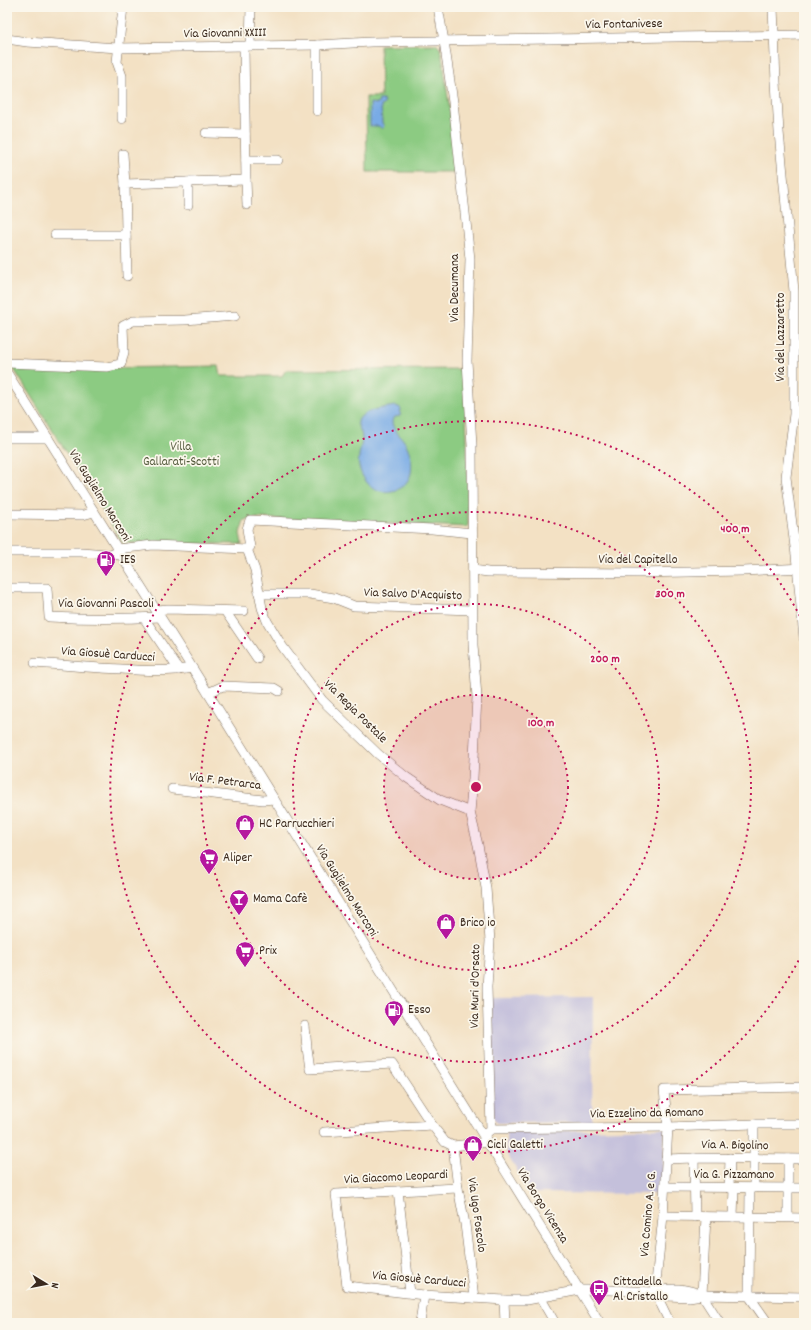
<svg xmlns="http://www.w3.org/2000/svg" width="811" height="1330" font-family="Dekko,sans-serif">
<style>
.industrial{fill:#c4c0db}
.green{fill:#8ccb82;stroke:#647a50}
.water{fill:#79abe5;stroke:#5a6a82}
.lines{fill:none;stroke-linecap:round;stroke-linejoin:round}
.minor-casing{stroke:#7b6a58;stroke-width:10}
.minor{stroke:#fff;stroke-width:9}
.ring{fill:none;stroke:#c2185b;stroke-width:2;stroke-dasharray:2 4}
.labels{text-anchor:middle;dominant-baseline:central;stroke-width:3.5;stroke-linejoin:round;paint-order:stroke}
.street-label{font-size:13px;fill:#3b2a1e;stroke:#fbf7ec}
.park-label{font-size:13px;fill:#535a3c;stroke:#fbf7ec}
.poi-label{font-size:13px;fill:#3b2a1e;stroke:#fbf7ec;text-anchor:start}
.centre{fill:#c2185b;stroke:#fbf7ec;stroke-width:2}
.ring-label{font-size:12px;text-anchor:middle;font-weight:bold;fill:#c2185b;stroke:#fbf7ec;stroke-width:3.5;stroke-linejoin:round;paint-order:stroke}
</style>
<rect width="100%" height="100%" fill="#fbf7ec"/>
<filter id="ink" filterUnits="userSpaceOnUse"><feTurbulence type="fractalNoise" baseFrequency=".025" numOctaves="2"/><feDisplacementMap in="SourceGraphic" scale="8" xChannelSelector="R" yChannelSelector="G"/><feConvolveMatrix kernelMatrix="1 2 1 2 8 2 1 2 1" color-interpolation-filters="sRGB"/></filter>
<filter id="wash" filterUnits="userSpaceOnUse"><feTurbulence type="fractalNoise" baseFrequency=".012" numOctaves="4" result="noise"/><feDisplacementMap in="SourceGraphic" scale="16" xChannelSelector="R" yChannelSelector="G"/><feGaussianBlur stdDeviation="0.9" result="paint"/><feColorMatrix in="noise" values="0 0 0 0 0 0 0 0 0 0 0 0 0 0 0 0 0 1.4 0 .05"/><feComposite in="paint" operator="in"/></filter>
<g filter="url(#wash)">
<rect width="100%" height="100%" fill="#f3e1c4"/>
<g class="industrial">
<polygon points="593,997 592,1122 497,1123 493,1118 489,998"/>
<polygon points="665,1128 662,1194 531,1193 506,1153 506,1132"/>
</g>
<g class="green">
<polygon points="436,44 440,48 443,62 458,169 454,170 454,172 367,172 366,97 381,97 380,45"/>
<polygon points="12,366 112,368 219,366 221,376 282,376 286,370 464,369 467,440 468,527 257,518 244,520 240,533 242,544 123,543"/>
</g>
<g class="water">
<polygon points="379,100 383,100 385,103 381,106 382,123 384,126 382,129 379,126 370,126 370,103 378,104"/>
<path d="M395,406L399,407L401,409L400,416L395,417L392,421C392,429 399,434 404,441C410,450 413,462 411,473C407,490 386,497 372,487C367,484 362,476 360,470C356,460 361,450 362,440C362,432 360,431 358,426C355,410 385,408 395,406Z"/>
</g>
</g>
<g filter="url(#ink)">
<g class="lines">
<defs>
<g id="minor">
<polyline points="438,7 444,41 453,102 470,259 467,361 472,445 473,645 477,697 473,778 470,812 478,845 486,888 490,941 487,987 491,1129 484,1136"/>
<polyline points="773,7 776,82 779,132 794,291 794,414 786,477 796,555 804,638"/>
<polyline points="7,39 27,42 118,48 317,45 371,42 804,35"/>
<polyline points="250,46 251,7"/>
<polyline points="317,111 317,45"/>
<polyline points="122,119 122,76 117,62 123,7"/>
<polyline points="206,133 245,134"/>
<polyline points="123,154 125,184"/>
<polyline points="246,160 278,160"/>
<polyline points="246,180 247,205"/>
<polyline points="188,205 188,182"/>
<polyline points="55,235 126,235"/>
<polyline points="127,276 125,184 246,180 244,47"/>
<polyline points="7,363 107,367 121,364 124,352 123,326 133,321 185,320 235,316"/>
<polyline points="7,373 208,693 600,1323"/>
<polyline points="7,438 48,438"/>
<polyline points="7,514 83,515 94,512"/>
<polyline points="117,549 153,545 247,549 250,547 247,529 250,520 432,529 472,533"/>
<polyline points="247,549 255,570 262,608 267,621 282,646 322,700 378,754 406,777 440,800 470,812"/>
<polyline points="7,552 81,552 121,555"/>
<polyline points="473,570 488,572 637,573 743,571 804,568"/>
<path d="M7,588H47L49,617C86,619 123,619 160,617"/>
<polyline points="259,594 310,594 334,598 354,606 472,610"/>
<polyline points="156,610 168,609 244,611"/>
<polyline points="225,611 257,658"/>
<polyline points="144,618 179,670"/>
<path d="M35,663C64,665 93,668 122,669C146,671 169,672 192,668"/>
<polyline points="208,693 223,686 274,688 279,691"/>
<polyline points="172,789 263,800 274,799"/>
<polyline points="305,1026 307,1048 310,1069 392,1064 432,1125 445,1142 453,1146"/>
<polyline points="754,1124 754,1188"/>
<polyline points="491,1129 668,1127 754,1124 804,1124"/>
<polyline points="324,1132 432,1125"/>
<polyline points="694,1158 695,1217"/>
<polyline points="666,1159 694,1158 804,1159"/>
<polyline points="665,1187 804,1188"/>
<polyline points="458,1188 336,1194 347,1286 424,1295 504,1300 527,1300 580,1290 610,1290 655,1292 667,1296 689,1297 702,1295 804,1297"/>
<polyline points="729,1188 730,1158"/>
<polyline points="750,1188 749,1296 768,1323"/>
<polyline points="398,1191 410,1293"/>
<polyline points="663,1216 804,1218"/>
<polyline points="706,1217 702,1295 720,1323"/>
<polyline points="733,1217 734,1188"/>
<polyline points="788,1217 788,1159"/>
<path d="M655,1292C672,1287 685,1288 702,1295"/>
<polyline points="540,1297 555,1323"/>
<polyline points="474,1298 465,1224 458,1188 453,1146 488,1142"/>
<polyline points="504,1300 505,1323"/>
<polyline points="420,1323 424,1295"/>
<polyline points="670,1323 655,1292 663,1216 668,1127 664,1090 804,1087"/>
</g>
</defs>
<use href="#minor" class="minor-casing"/>
<use href="#minor" class="minor"/>
</g>
</g>
<circle cx="476" cy="787" r="92" fill="#c2185b" fill-opacity=".12"/>
<g class="ring">
<circle cx="476" cy="787" r="92"/>
<circle cx="476" cy="787" r="183"/>
<circle cx="476" cy="787" r="275"/>
<path d="M804 950A366 366 0 1 1 804 624"/>
</g>
<defs>
<symbol id="fuel-pin" viewBox="-11 -11 22 30"><path d="M0 17L-7.5 6A9.5 9.5 0 1 1 7.5 6Z" fill="#b5179e" stroke="#fbf7ec"/><path d="M-5.5-6h7V0h2V4h1.3V-2.5L3-4.5l.8-.8L6-3V5H2.5V1h-1V6h-7ZM-4.2-4.7v3.2H.2V-4.7Z" fill="#fff"/></symbol>
<symbol id="shop-pin" viewBox="-11 -11 22 30"><path d="M0 17L-7.5 6A9.5 9.5 0 1 1 7.5 6Z" fill="#b5179e" stroke="#fbf7ec"/><path d="M-5-2.5h2.3a2.7 3.5 0 0 1 5.4 0H5L5.5 6h-11ZM-1.5-2.5h3a1.5 2.3 0 0 0-3 0Z" fill="#fff"/></symbol>
<symbol id="supermarket-pin" viewBox="-11 -11 22 30"><path d="M0 17L-7.5 6A9.5 9.5 0 1 1 7.5 6Z" fill="#b5179e" stroke="#fbf7ec"/><path d="M-6-5.5h2.5l.6 2H6L4.5 2H-2.5L-4.4-4H-6ZM-1.5 3.2a1.3 1.3 0 1 0 .1 0ZM3 3.2a1.3 1.3 0 1 0 .1 0Z" fill="#fff"/></symbol>
<symbol id="bar-pin" viewBox="-11 -11 22 30"><path d="M0 17L-7.5 6A9.5 9.5 0 1 1 7.5 6Z" fill="#b5179e" stroke="#fbf7ec"/><path d="M-6-5H6L.8 .8V4.5H3.5V6h-7V4.5H-.8V.8Z" fill="#fff"/></symbol>
<symbol id="bus-pin" viewBox="-11 -11 22 30"><path d="M0 17L-7.5 6A9.5 9.5 0 1 1 7.5 6Z" fill="#b5179e" stroke="#fbf7ec"/><path d="M-5-6H5V4H4V6H2V4H-2V6H-4V4H-5ZM-3.5-4V0h7V-4ZM-3.5 1.2v1.5H-2V1.2ZM2 1.2v1.5H3.5V1.2Z" fill="#fff"/></symbol>
</defs>
<g fill-rule="evenodd">
<use href="#fuel-pin" x="95" y="549" width="22" height="30"/>
<use href="#shop-pin" x="234" y="813" width="22" height="30"/>
<use href="#supermarket-pin" x="198" y="847" width="22" height="30"/>
<use href="#bar-pin" x="228" y="888" width="22" height="30"/>
<use href="#shop-pin" x="435" y="912" width="22" height="30"/>
<use href="#supermarket-pin" x="234" y="940" width="22" height="30"/>
<use href="#fuel-pin" x="383" y="999" width="22" height="30"/>
<use href="#shop-pin" x="462" y="1134" width="22" height="30"/>
<use href="#bus-pin" x="588" y="1278" width="22" height="30"/>
</g>
<g class="labels">
<g class="street-label">
<text transform="translate(624 25) rotate(-1)">Via Fontanivese</text>
<text transform="translate(225 34) rotate(-1)">Via Giovanni XXIII</text>
<text transform="translate(455 288) rotate(-90)">Via Decumana</text>
<text transform="translate(781 337) rotate(-90)">Via del Lazzaretto</text>
<text transform="translate(99 496) rotate(58)">Via Guglielmo Marconi</text>
<text x="638" y="560">Via del Capitello</text>
<text transform="translate(413 595) rotate(2)">Via Salvo D'Acquisto</text>
<text x="106" y="604">Via Giovanni Pascoli</text>
<text transform="translate(108 655) rotate(4)">Via Giosuè Carducci</text>
<text transform="translate(355 712) rotate(45)">Via Regia Postale</text>
<text transform="translate(225 782) rotate(7)">Via F. Petrarca</text>
<text transform="translate(346 891) rotate(58)">Via Guglielmo Marconi</text>
<text transform="translate(476 986) rotate(-89)">Via Muri d'Orsato</text>
<text transform="translate(647 1114) rotate(-1)">Via Ezzelino da Romano</text>
<text transform="translate(735 1146) rotate(1)">Via A. Bigolino</text>
<text x="734" y="1175">Via G. Pizzamano</text>
<text transform="translate(396 1178) rotate(-3)">Via Giacomo Leopardi</text>
<text transform="translate(542 1206) rotate(58)">Via Borgo Vicenza</text>
<text transform="translate(649 1214) rotate(-85)">Via Comino A. e G.</text>
<text transform="translate(476 1215) rotate(82)">Via Ugo Foscolo</text>
<text transform="translate(419 1280) rotate(5)">Via Giosuè Carducci</text>
</g>
<g class="park-label">
<text x="181" y="447">Villa<tspan x="181" dy="15">Gallarati-Scotti</tspan></text>
</g>
<g class="poi-label">
<text x="120" y="560">IES</text>
<text x="259" y="824">HC Parrucchieri</text>
<text x="223" y="858">Aliper</text>
<text x="253" y="899">Mama Cafè</text>
<text x="460" y="923">Brico io</text>
<text x="259" y="951">Prix</text>
<text x="408" y="1010">Esso</text>
<text x="487" y="1145">Cicli Galetti</text>
<text x="613" y="1282">Cittadella<tspan x="613" dy="15">Al Cristallo</tspan></text>
</g>
</g>
<circle cx="476" cy="787" r="6" class="centre"/>
<g class="ring-label">
<text x="735" y="532">400 m</text>
<text x="670" y="597">300 m</text>
<text x="605" y="662">200 m</text>
<text x="541" y="726">100 m</text>
</g>
<rect width="811" height="1330" fill="none" stroke="#fbf7ec" stroke-width="24"/>
<g transform="translate(46 1284) rotate(100)" stroke="#fbf7ec" stroke-width="3" paint-order="stroke">
<path d="M0-3L7 15L0 10L-7 15Z" fill="#3b2a1e"/>
<text y="-6" font-size="11" font-weight="bold" text-anchor="middle" fill="#3b2a1e">N</text>
</g>
</svg>
